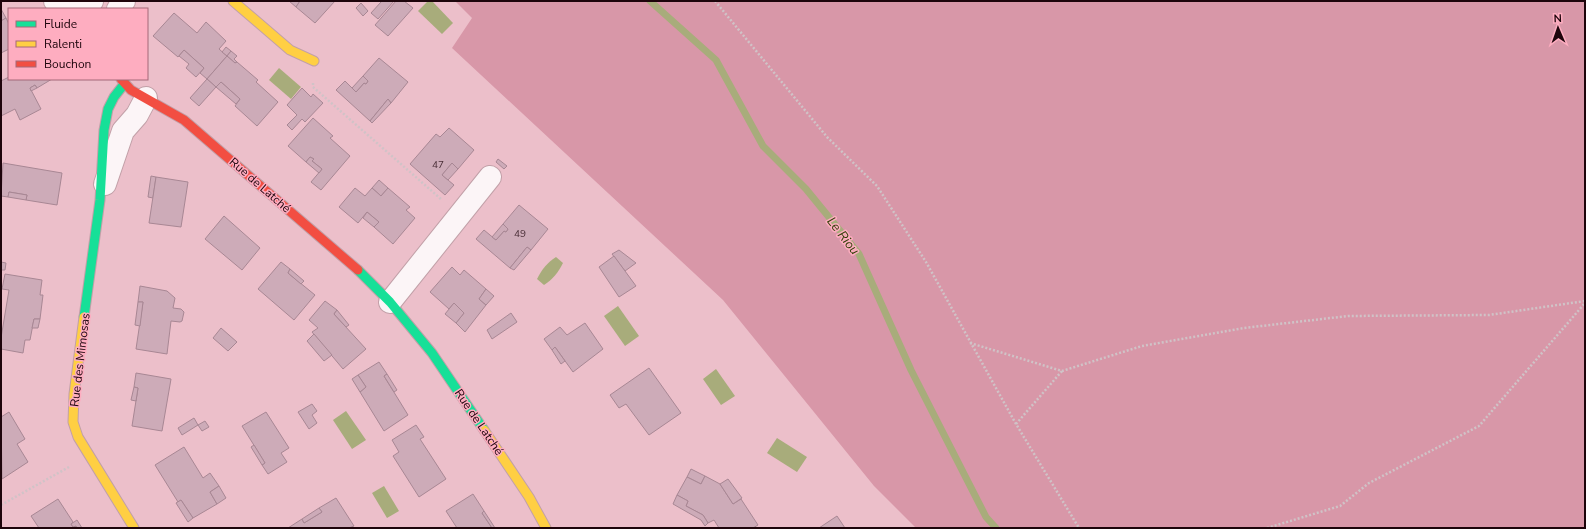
<svg xmlns="http://www.w3.org/2000/svg" width="1586" height="529" font-family="'Nunito Sans',sans-serif">
<style>
.forest{fill:#d897a8}
.water{fill:#a8ac7b}
.lines{fill:none;stroke-linecap:round;stroke-linejoin:round}
.stream{stroke:#a8ac7b;stroke-width:7}
.building{fill:#cdabb8;stroke:#a88794}
.street-casing{stroke:#c2a0a8;stroke-width:24}
.fast-casing{stroke:#c2a0a8;stroke-width:11}
.slow-casing{stroke:#c2a0a8;stroke-width:11}
.jam-casing{stroke:#c2a0a8;stroke-width:11}
.path{stroke:#d0c3c7;stroke-width:2.5;stroke-dasharray:2 2;stroke-linecap:butt}
.street{stroke:#fcf5f7;stroke-width:22}
.fast{stroke:#16e098;stroke-width:9}
.slow{stroke:#ffcf43;stroke-width:9}
.jam{stroke:#f24e42;stroke-width:9}
.labels{text-anchor:middle;dominant-baseline:central;stroke-width:3;stroke-linejoin:round;paint-order:stroke}
.number-label{font-size:10px;fill:#492e36}
.street-label{font-size:12px;fill:#1d040b;stroke:#feadc0}
.water-label{font-size:13px;font-style:italic;fill:#303f06;stroke:#feadc0}
</style>
<rect width="100%" height="100%" fill="#ecbfca"/>
<polygon class="forest" points="455,1 1585,1 1585,528 916,528 874,486 723,300 452,48 472,18"/>
<g class="water">
<polygon points="428,1 432,1 453,23 442,34 418,11"/>
<polygon points="279,68 301,87 291,99 269,80"/>
<path d="M556,257L563,263C558,273 553,279 544,285L537,279C542,269 547,263 556,257Z"/>
<polygon points="618,306 639,336 625,346 604,316"/>
<polygon points="716,369 735,396 721,405 703,379"/>
<polygon points="346,411 366,440 352,449 333,420"/>
<polygon points="777,438 807,457 797,472 767,453"/>
<polygon points="384,486 399,511 387,518 372,493"/>
</g>
<g class="lines">
<polyline class="stream" points="650,1 716,60 763,146 806,189 859,254 911,370 986,517 996,528"/>
</g>
<g class="building">
<polygon points="289,1 300,1 296,7"/>
<polygon points="300,1 335,1 315,23 296,7"/>
<polygon points="380,1 394,1 378,19 371,13 381,2"/>
<polygon points="396,1 404,1 413,8 388,36 375,25"/>
<polygon points="361,3 368,11 363,16 356,8"/>
<polygon points="1,9 6,18 1,21"/>
<polygon points="174,13 197,33 206,22 226,41 219,49 227,56 207,79 200,73 204,68 184,50 178,57 153,36"/>
<polygon points="6,18 9,24 9,49 1,53 1,21"/>
<polygon points="226,47 231,51 227,56 222,52"/>
<polygon points="184,50 204,68 196,77 186,68 189,64 179,56"/>
<polygon points="231,51 237,56 234,59 237,62 235,63 227,56"/>
<polygon points="227,56 235,63 237,62 258,80 256,82 278,102 257,126 235,106 240,99 221,82 216,87 207,79"/>
<polygon points="379,58 408,82 391,103 388,99 370,121 336,90 345,81 356,92 364,83 366,84 368,81 363,76"/>
<polygon points="363,76 368,81 366,84 364,83 356,92 352,88"/>
<polygon points="9,77 9,79 52,79 37,88 35,85 30,88 41,109 20,120 15,109 1,116 1,81"/>
<polygon points="207,79 216,87 199,106 190,98"/>
<polygon points="221,82 240,99 236,104 216,87"/>
<polygon points="35,85 37,88 31,91 30,88"/>
<polygon points="302,88 311,97 313,94 323,103 305,122 302,119 292,130 287,125 297,115 287,105"/>
<polygon points="388,99 391,103 372,123 370,121"/>
<polygon points="313,118 333,136 330,138 350,156 321,190 311,182 322,169 312,161 314,159 310,157 306,162 288,146"/>
<polygon points="449,128 474,150 458,169 452,163 442,175 454,185 445,195 410,164 436,134 440,137"/>
<polygon points="310,157 314,159 312,161 322,169 319,173 306,162"/>
<polygon points="498,159 507,166 504,169 496,162"/>
<polygon points="3,163 62,173 57,205 26,200 27,195 9,192 8,197 1,196"/>
<polygon points="452,163 458,169 448,180 442,175"/>
<polygon points="151,176 156,177 153,198 148,197"/>
<polygon points="156,177 188,182 181,227 149,223"/>
<polygon points="379,180 388,188 381,196 372,188"/>
<polygon points="355,188 365,196 372,188 381,196 388,188 410,207 406,210 415,218 393,244 374,227 379,222 367,212 358,223 339,207"/>
<polygon points="9,192 27,195 26,200 8,197"/>
<polygon points="519,205 548,229 531,250 527,247 510,268 476,239 484,230 496,240 504,231 506,232 508,229 503,224"/>
<polygon points="367,212 379,222 374,227 363,218"/>
<polygon points="224,216 260,248 242,270 205,239"/>
<polygon points="503,224 508,229 506,232 504,231 496,240 492,237"/>
<polygon points="527,247 531,250 514,270 510,268"/>
<polygon points="619,250 636,263 625,271 612,254"/>
<polygon points="614,256 636,286 619,297 599,267"/>
<polygon points="1,262 6,263 5,270 1,270"/>
<polygon points="281,262 290,269 288,273 315,295 294,320 258,289"/>
<polygon points="452,267 460,275 464,270 486,289 479,299 486,305 465,332 456,323 464,313 454,303 449,309 430,292"/>
<polygon points="290,269 304,281 301,284 288,273"/>
<polygon points="5,274 42,280 40,295 43,295 40,319 34,319 30,340 25,340 23,353 1,349 1,338 9,290 2,289"/>
<polygon points="140,286 167,291 175,298 173,308 181,309 184,312 182,321 180,322 171,321 167,354 136,349 143,302 138,302"/>
<polygon points="486,289 494,296 486,305 479,299"/>
<polygon points="325,301 337,310 334,314 366,349 343,369 312,332 318,328 309,320"/>
<polygon points="138,302 143,302 140,326 135,325"/>
<polygon points="454,303 464,313 456,323 445,314"/>
<polygon points="337,310 349,325 346,327 334,314"/>
<polygon points="511,313 517,322 492,339 487,330"/>
<polygon points="34,319 40,319 38,328 32,328"/>
<polygon points="585,323 603,349 573,372 555,347 552,350 544,339 560,327 567,335"/>
<polygon points="221,328 237,342 228,351 213,338"/>
<polygon points="314,334 332,355 324,361 307,341"/>
<polygon points="555,347 565,361 561,364 552,350"/>
<polygon points="379,362 387,374 384,376 408,415 384,431 360,392 366,387 358,375"/>
<polygon points="649,368 681,413 649,435 626,404 619,408 610,395"/>
<polygon points="136,373 171,379 162,431 132,426 138,388 134,387"/>
<polygon points="387,374 397,390 394,392 384,376"/>
<polygon points="358,375 366,387 360,392 352,379"/>
<polygon points="134,387 138,388 136,401 131,400"/>
<polygon points="312,404 317,411 312,415 317,423 309,429 298,412"/>
<polygon points="9,412 25,439 17,444 28,462 2,479 1,417"/>
<polygon points="266,412 289,448 281,453 287,462 268,474 262,465 265,463 242,426"/>
<polygon points="194,418 198,425 182,435 178,428"/>
<polygon points="205,421 209,427 202,431 198,425"/>
<polygon points="416,425 424,437 420,439 446,479 419,497 393,456 399,452 392,440"/>
<polygon points="254,445 265,463 262,465 251,447"/>
<polygon points="184,447 203,478 210,473 219,486 210,492 217,504 193,518 181,500 178,502 155,465"/>
<polygon points="691,469 705,476 701,484 687,477"/>
<polygon points="705,476 720,484 733,504 741,499 758,525 753,528 719,528 714,520 708,523 703,515 686,506 688,501 677,495 687,477 701,484"/>
<polygon points="728,479 742,498 733,504 720,484"/>
<polygon points="219,486 226,498 217,504 210,492"/>
<polygon points="473,494 484,511 482,513 492,528 457,528 446,511"/>
<polygon points="677,495 688,501 686,506 703,515 708,523 705,526 701,520 673,504"/>
<polygon points="336,498 354,526 349,528 288,528 302,519 304,523 322,512 319,508"/>
<polygon points="58,499 73,522 71,524 73,527 76,526 77,528 39,528 31,516"/>
<polygon points="181,500 193,518 188,522 176,503"/>
<polygon points="319,508 322,512 304,523 302,519"/>
<polygon points="484,511 495,528 492,528 482,513"/>
<polygon points="837,516 845,528 819,528"/>
<polygon points="77,520 82,528 77,528 76,526 73,527 71,524"/>
</g>
<g class="lines">
<defs>
<g id="street">
<polyline points="55,1 61,9"/>
<polyline points="78,9 92,1"/>
<polyline points="118,9 124,1"/>
<polyline points="105,184 123,131 137,115 146,98"/>
<polyline points="390,302 490,177"/>
</g>
<g id="fast">
<polyline points="358,270 390,302 432,353 484,430"/>
<polyline points="84,317 100,200 104,130 108,109 114,97 125,83"/>
</g>
<g id="slow">
<polyline points="233,1 290,50 314,61"/>
<polyline points="84,317 74,394 73,422 78,437 134,528"/>
<polyline points="484,430 529,497 546,528"/>
</g>
<polyline id="jam" points="121,79 131,90 184,120 358,270"/>
</defs>
<use href="#street" class="street-casing"/>
<use href="#fast" class="fast-casing"/>
<use href="#slow" class="slow-casing"/>
<use href="#jam" class="jam-casing"/>
<g class="path">
<polyline points="715,1 827,137 877,186 926,262 1016,424 1079,528"/>
<polyline points="313,83 313,87 442,200"/>
<polyline points="970,343 1062,371 1142,346 1244,328 1348,316 1489,315 1585,301"/>
<polyline points="1016,424 1062,371"/>
<polyline points="1,505 69,467"/>
<polyline points="1267,528 1340,506 1369,483 1479,426 1585,303"/>
</g>
<use href="#street" class="street"/>
<use href="#fast" class="fast"/>
<use href="#slow" class="slow"/>
<use href="#jam" class="jam"/>
</g>
<g class="labels">
<g class="number-label">
<text x="438" y="165">47</text>
<text x="520" y="234">49</text>
</g>
<g class="street-label">
<text transform="translate(260 185) rotate(41)">Rue de Latché</text>
<text transform="translate(80 360) rotate(-83)">Rue des Mimosas</text>
<text transform="translate(479 422) rotate(56)">Rue de Latché</text>
</g>
<g class="water-label">
<text transform="translate(843 236) rotate(52)">Le Riou</text>
</g>
</g>
<rect width="1586" height="529" fill="none" stroke="#1d040b" stroke-width="4"/>
<rect x="8" y="8" width="140" height="72" fill="#feadc0" stroke="#a46978"/>
<rect x="16" y="21" width="20" height="6" fill="#16e098" stroke="#a46978"/>
<text x="44" y="28" font-size="12" fill="#1d040b">Fluide</text>
<rect x="16" y="41" width="20" height="6" fill="#ffcf43" stroke="#a46978"/>
<text x="44" y="48" font-size="12" fill="#1d040b">Ralenti</text>
<rect x="16" y="61" width="20" height="6" fill="#f24e42" stroke="#a46978"/>
<text x="44" y="68" font-size="12" fill="#1d040b">Bouchon</text>
<g transform="translate(1558 28) rotate(358)" stroke="#feadc0" stroke-width="3" paint-order="stroke">
<path d="M0-3L7 15L0 10L-7 15Z" fill="#1d040b"/>
<text y="-6" font-size="11" font-weight="bold" text-anchor="middle" fill="#1d040b">N</text>
</g>
</svg>
